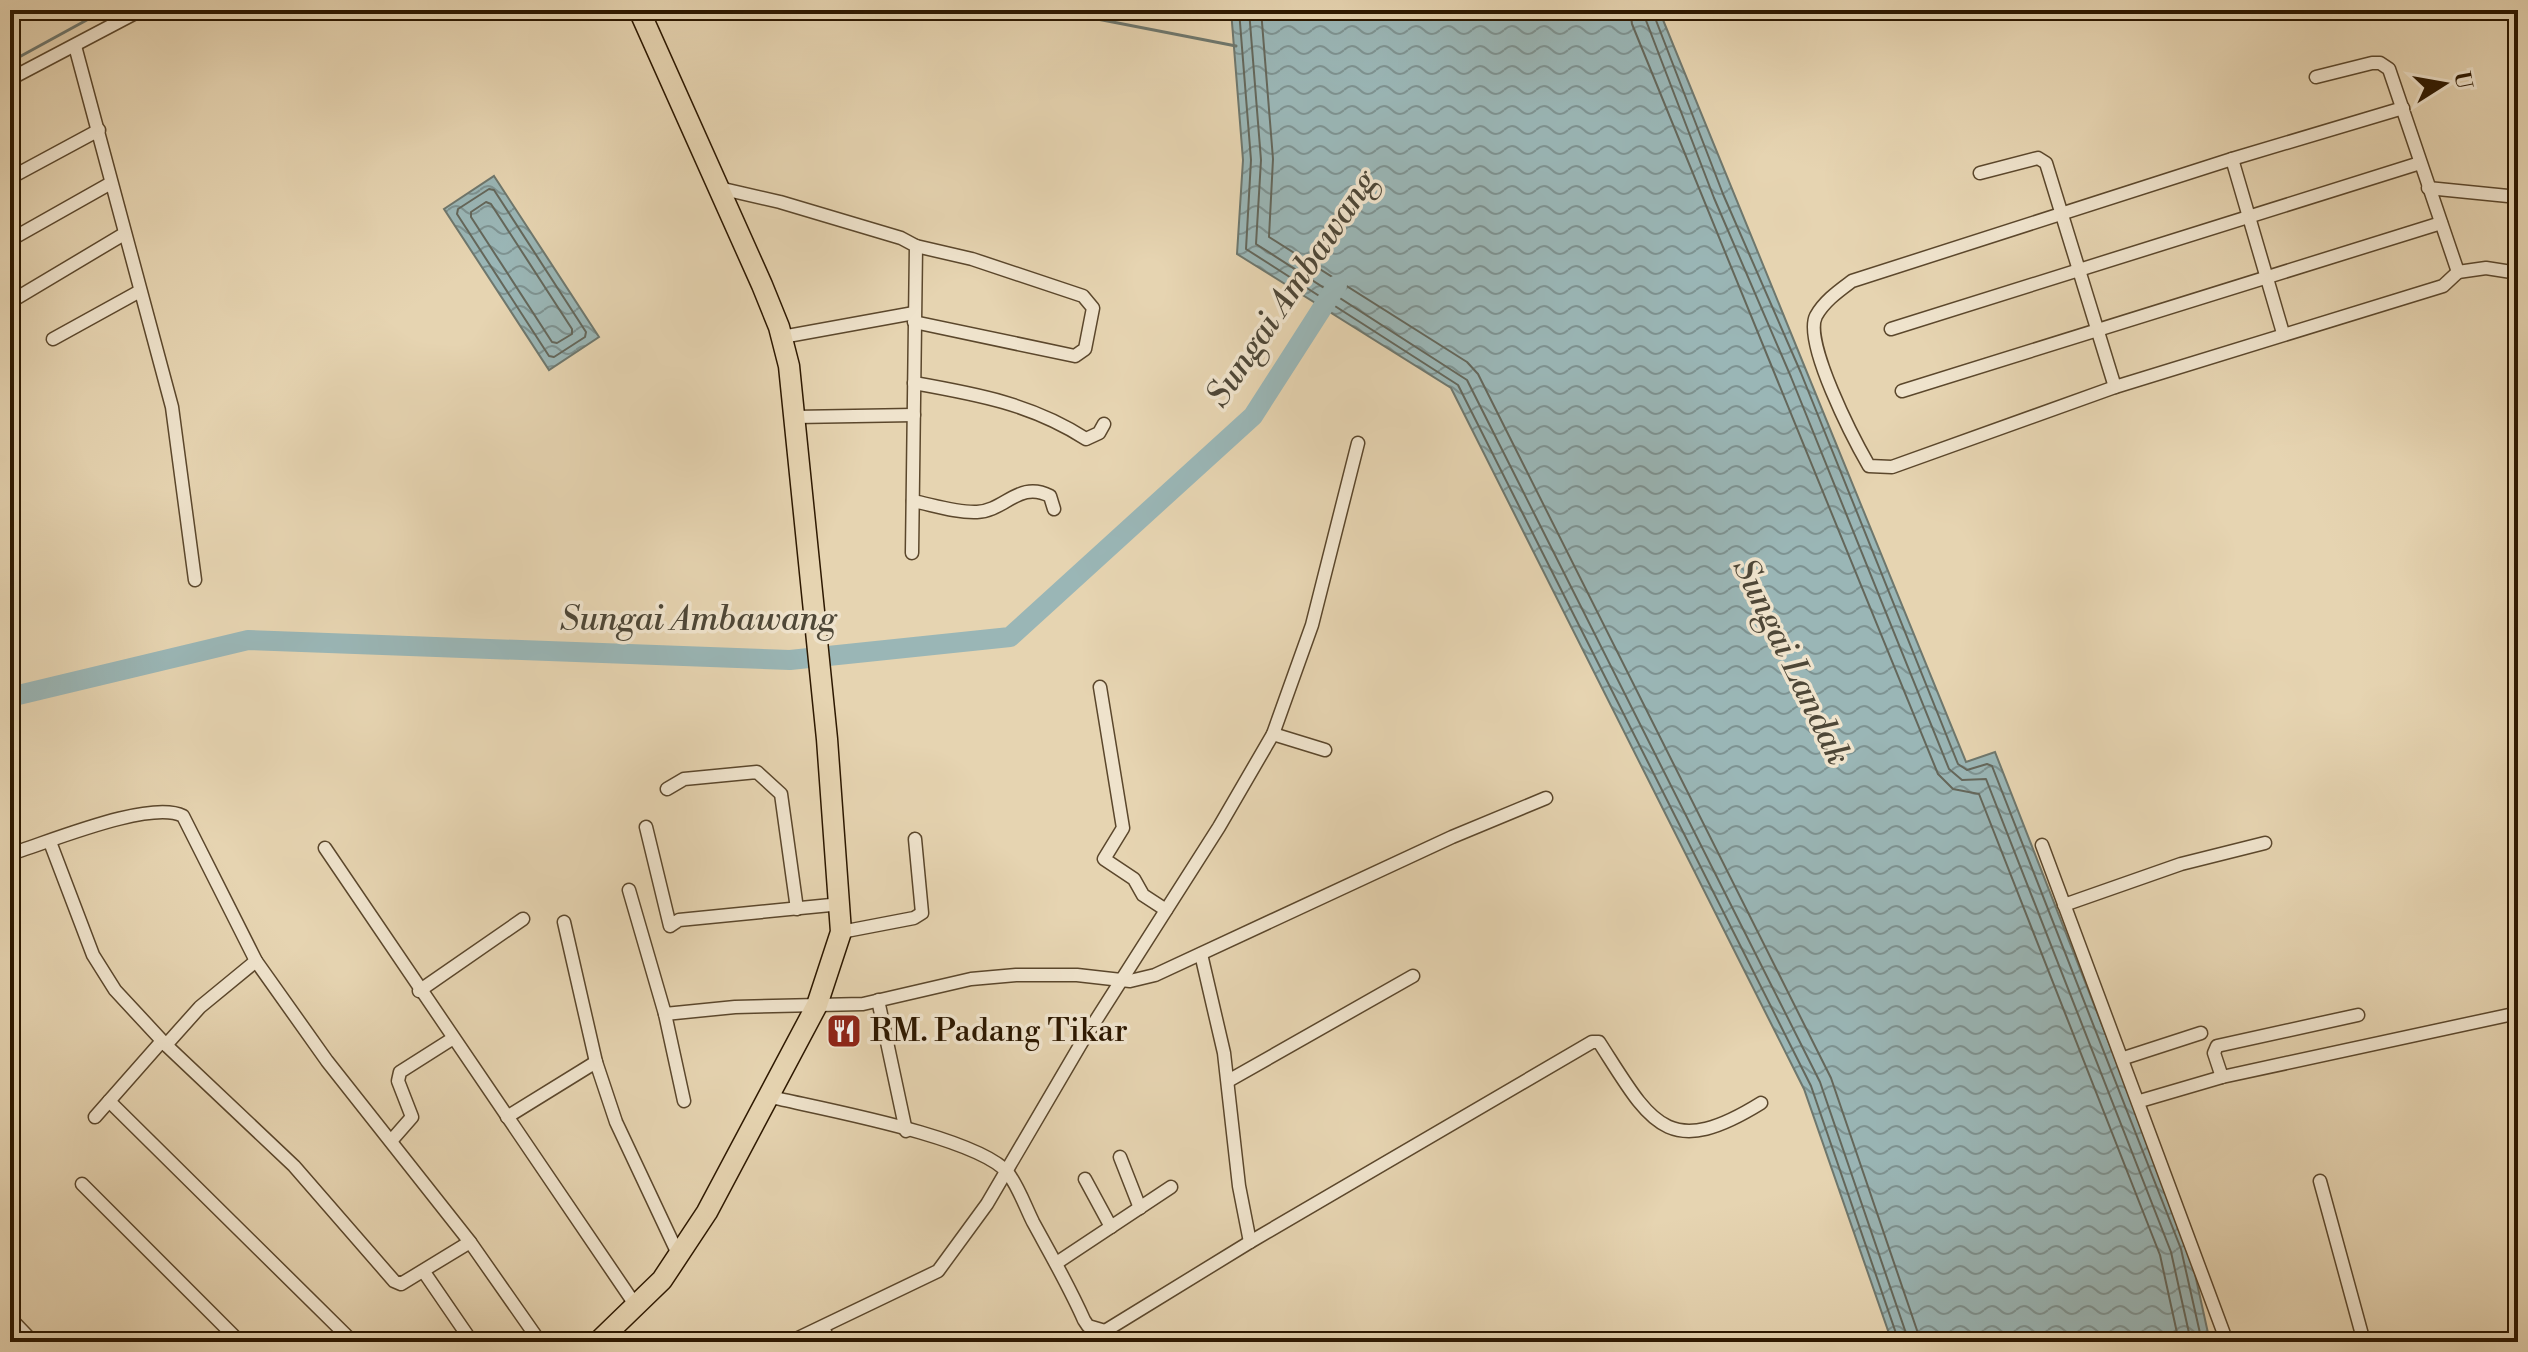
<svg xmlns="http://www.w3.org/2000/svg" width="2528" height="1352" font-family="'Libre Bodoni',serif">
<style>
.water{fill:url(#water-waves);stroke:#6e776d;stroke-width:2}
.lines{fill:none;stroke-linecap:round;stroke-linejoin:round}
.shore{stroke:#64675b;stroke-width:2}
.stream{stroke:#6e776d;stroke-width:3}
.river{stroke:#9ab6b6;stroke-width:20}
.street-casing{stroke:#5b472c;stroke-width:15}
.primary-casing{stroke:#2d1800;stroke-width:23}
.street{stroke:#efe3cc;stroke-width:12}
.primary{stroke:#e6d4b1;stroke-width:20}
.labels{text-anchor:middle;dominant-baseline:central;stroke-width:7;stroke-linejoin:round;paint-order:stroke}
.poi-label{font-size:32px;fill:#2d1800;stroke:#efe3cc;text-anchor:start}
.water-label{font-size:34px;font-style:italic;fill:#4e4737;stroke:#efe3cc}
</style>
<defs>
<pattern id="water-waves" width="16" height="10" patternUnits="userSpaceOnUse" patternTransform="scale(2)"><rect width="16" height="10" fill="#9ab6b6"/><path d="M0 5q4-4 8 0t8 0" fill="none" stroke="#7e9392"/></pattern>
</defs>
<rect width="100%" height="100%" fill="#e6d4b1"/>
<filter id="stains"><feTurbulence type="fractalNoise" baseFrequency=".0025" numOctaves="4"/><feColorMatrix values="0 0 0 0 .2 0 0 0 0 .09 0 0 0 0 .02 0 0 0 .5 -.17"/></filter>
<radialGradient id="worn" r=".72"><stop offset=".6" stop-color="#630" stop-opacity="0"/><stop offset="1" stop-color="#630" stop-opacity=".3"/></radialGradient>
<g class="water">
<polygon points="1231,10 1659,10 1966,762 1995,752 2189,1247 2210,1342 1892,1342 1804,1089 1451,388 1237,254 1243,160"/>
<polygon points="494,176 599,337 549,370 444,209"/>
</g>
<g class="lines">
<g class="shore">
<polyline points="1239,10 1251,160 1246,249 1458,385 1811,1086 1899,1342"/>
<polyline points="1249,10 1261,160 1256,244 1467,380 1820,1082 1909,1342"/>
<polyline points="1261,10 1273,159 1269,237 1467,362 1478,374 1831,1078 1921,1342"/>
<polyline points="1630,10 1632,24 1938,774 1953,789 1979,794 2160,1255 2179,1342"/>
<polyline points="1642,10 1714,198 1791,377 1949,769 1962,780 1986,779 2171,1252 2191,1342"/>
<polyline points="1652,10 1723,194 1801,373 1958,764 1967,770 1987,764 1992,766 2181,1249 2202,1342"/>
<polygon points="489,189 494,190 586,332 585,337 554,357 549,356 457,214 458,209"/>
<polygon points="486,202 491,204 572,329 572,334 557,343 552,342 471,217 471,212"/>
</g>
<g class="stream">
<polyline points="1051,10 1236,46"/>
<polyline points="10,62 105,10"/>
</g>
<polyline class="river" points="10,697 248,640 790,660 1010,637 1253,416 1337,285"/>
<defs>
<g id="street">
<polyline points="75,46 172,407 195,580"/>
<polyline points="2316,77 2372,63 2380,63 2389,69 2458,272"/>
<polyline points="10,79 141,10"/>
<path d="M2403,108L2232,159L1852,281C1840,290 1824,301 1816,316C1803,342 1854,440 1869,466L1892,467L2115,387L2443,286L2458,272"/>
<polyline points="2232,159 2283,333"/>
<polyline points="1980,173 2038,158 2046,163 2115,387"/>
<polyline points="10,178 99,130"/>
<polyline points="719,188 780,202 901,238 916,246 912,553"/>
<polyline points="2428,188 2518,197"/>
<polyline points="10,240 111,183"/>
<polyline points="2458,272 2486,268 2518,273"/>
<polyline points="10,302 124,234"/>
<polyline points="914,322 1075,356 1085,349 1093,308 1083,296 972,259 916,246"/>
<polyline points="1891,329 2420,163"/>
<polyline points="782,337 914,313"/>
<polyline points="53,339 140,291"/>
<path d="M914,383C976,394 1032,404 1086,439L1099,433L1104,424"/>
<polyline points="1902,391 2441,223"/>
<polyline points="795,417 914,415"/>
<path d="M913,501C933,505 957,513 977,512C1005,511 1019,480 1050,496L1054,509"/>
<polyline points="1100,687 1123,828 1104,859 1134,879 1143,895 1166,910"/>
<polyline points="1273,734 1325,750"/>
<polyline points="667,789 684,779 757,772 781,794 797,909"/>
<polyline points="646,827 670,926 679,920 841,904"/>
<polyline points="50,842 93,955 115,990 166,1045 294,1166 394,1281 401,1284 470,1242"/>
<polyline points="2042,845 2227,1342"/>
<polyline points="325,848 636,1306"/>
<path d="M10,854C47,843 150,799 183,816L256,961L327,1061L470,1242L540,1342"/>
<polyline points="629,890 665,1014 735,1007 863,1004 971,979 1016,975 1077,975 1130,981 1155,975 1452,837 1546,798"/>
<polyline points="2064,905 2181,864 2265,843"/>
<polyline points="564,922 596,1062"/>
<polyline points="841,932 914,918 922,913 915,839"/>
<polyline points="1201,954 1224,1053 1239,1186 1250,1242"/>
<polyline points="419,991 523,919"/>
<polyline points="878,1000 906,1131"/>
<polyline points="665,1014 684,1101"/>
<polyline points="166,1045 200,1007 256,961"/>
<polyline points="2124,1058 2201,1033"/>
<polyline points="2222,1077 2214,1053 2217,1046 2358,1015"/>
<polyline points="1228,1081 1413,976"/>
<path d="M771,1097C822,1109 978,1137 1008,1173C1019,1188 1025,1206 1033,1222C1051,1255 1069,1286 1084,1320L1088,1326L1105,1331L1250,1242L1592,1042H1599C1650,1121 1666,1162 1761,1103"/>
<polyline points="109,1101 353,1342"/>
<polyline points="2140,1101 2222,1077 2518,1013"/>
<polyline points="95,1117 162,1041"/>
<polyline points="507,1117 596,1062 616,1122 679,1256"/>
<polyline points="391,1141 412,1117 398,1081 400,1072 452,1039"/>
<polyline points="1120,1157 1140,1208"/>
<polyline points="1085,1179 1111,1227"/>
<polyline points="2320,1181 2364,1342"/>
<polyline points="82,1184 240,1342"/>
<polyline points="1058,1262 1171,1187"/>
<polyline points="424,1272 472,1342"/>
<polyline points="10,1318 33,1342"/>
<polyline points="823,1327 829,1342"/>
<polyline points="790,1342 938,1271 987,1204 1082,1042 1219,827 1273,734 1312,625 1358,443"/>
</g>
<polyline id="primary" points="598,1342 662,1280 707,1212 817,1005 841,932 827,739 789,366 779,327 762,285 639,10"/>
</defs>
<use href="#street" class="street-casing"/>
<use href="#primary" class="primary-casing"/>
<use href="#street" class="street"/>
<use href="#primary" class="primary"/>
</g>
<defs>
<symbol id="restaurant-square" viewBox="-11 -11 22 22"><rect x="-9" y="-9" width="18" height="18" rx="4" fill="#8f2418" stroke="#efe3cc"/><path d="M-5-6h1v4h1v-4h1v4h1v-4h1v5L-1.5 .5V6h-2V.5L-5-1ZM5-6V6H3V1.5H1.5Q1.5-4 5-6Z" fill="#fff"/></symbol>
</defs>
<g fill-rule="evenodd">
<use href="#restaurant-square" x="824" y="1011" width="40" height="40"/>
</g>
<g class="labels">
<g class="poi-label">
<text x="870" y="1031">RM. Padang Tikar</text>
</g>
<g class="water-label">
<text transform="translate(1292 289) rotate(-56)">Sungai Ambawang</text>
<text x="698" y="620">Sungai Ambawang</text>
<text transform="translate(1791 662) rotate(64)">Sungai Landak</text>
</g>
</g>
<rect width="2528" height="1352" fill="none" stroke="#e6d4b1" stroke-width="40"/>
<rect x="12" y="12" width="2504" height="1328" fill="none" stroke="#2d1800" stroke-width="4"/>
<rect x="20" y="20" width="2488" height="1312" fill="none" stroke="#2d1800" stroke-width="2"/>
<g transform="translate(2444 84) rotate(79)" stroke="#efe3cc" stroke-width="6" paint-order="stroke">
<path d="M0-6L14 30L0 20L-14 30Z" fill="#2d1800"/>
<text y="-12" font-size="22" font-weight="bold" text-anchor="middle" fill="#2d1800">U</text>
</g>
<rect width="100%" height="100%" filter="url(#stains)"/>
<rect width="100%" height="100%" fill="url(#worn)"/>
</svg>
